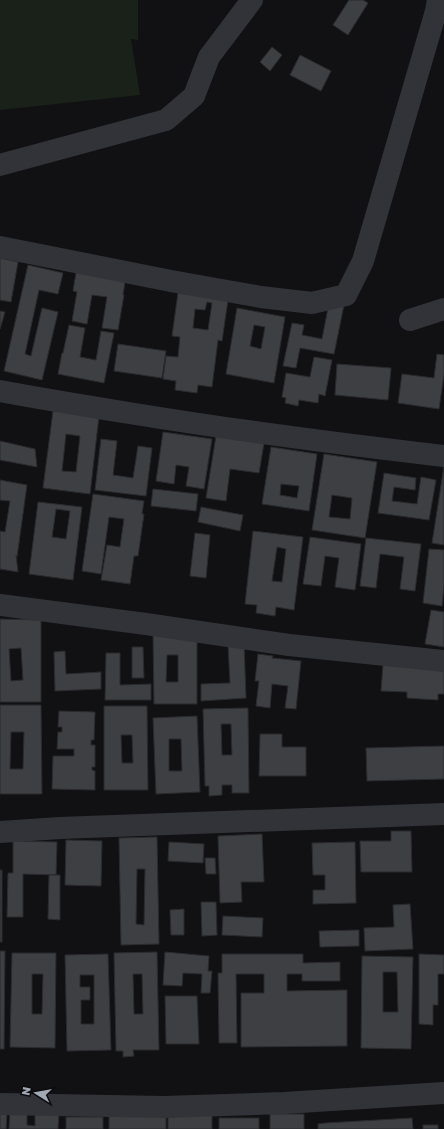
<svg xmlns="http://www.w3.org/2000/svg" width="444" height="1129" font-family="'Golos Text',sans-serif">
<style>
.green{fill:#192119}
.building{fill:#3d3f43;stroke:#2b2b2f;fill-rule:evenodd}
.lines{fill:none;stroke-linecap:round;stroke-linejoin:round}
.minor{stroke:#323338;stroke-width:22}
</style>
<rect width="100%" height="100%" fill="#111113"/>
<polygon class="green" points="0,0 138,0 138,40 131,39 140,95 0,110"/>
<g class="building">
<polygon points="349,0 363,0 368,3 348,35 333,25"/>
<polygon points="272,47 282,55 270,71 260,62"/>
<polygon points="300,55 331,71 321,91 290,75"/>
<polygon points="0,258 18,262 11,302 0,300"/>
<polygon points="28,265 63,273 58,294 39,290 25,354 31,356 42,308 58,312 42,380 4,371"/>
<polygon points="77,267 126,275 123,295 124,295 118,330 102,328 107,297 92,295 87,324 72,321 77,292 73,291"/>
<path d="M178,293L228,300L222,341L218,340L212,387L198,385L197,393L175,390L176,381L163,379L166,356L178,357L180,337L172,336ZM207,302L212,303L208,330L193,328L195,309L205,310Z"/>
<polygon points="329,303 344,305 334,354 300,348 296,368 283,366 292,323 304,325 302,335 322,339"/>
<path d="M237,308L285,317L274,383L226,374ZM254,325L265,327L261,349L250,346Z"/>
<polygon points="0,311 5,312 0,329"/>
<polygon points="69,325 85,328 80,357 96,360 101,331 114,333 104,383 58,374 62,353 63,353"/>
<polygon points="118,344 166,351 162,378 114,371"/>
<polygon points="437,354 444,355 444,374 439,409 398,403 402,374 434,378"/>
<polygon points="314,357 332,360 325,396 319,394 318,403 299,400 298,406 285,403 286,398 282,397 286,373 310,377"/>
<polygon points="337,364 391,368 388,400 335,395"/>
<path d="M53,411L99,416L90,494L43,488ZM66,434L80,436L76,472L62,471Z"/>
<polygon points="163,432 212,439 204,489 186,486 189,467 176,465 174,484 156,481"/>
<polygon points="216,436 264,443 259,473 230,469 226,501 206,498"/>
<polygon points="101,439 117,441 113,475 133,478 138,446 152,448 146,496 95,490"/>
<polygon points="0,441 35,449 37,467 0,460"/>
<path d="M271,447L317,454L309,511L262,504ZM281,484L299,486L297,498L280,495Z"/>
<path d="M324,454L377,462L365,538L312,530ZM332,495L352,498L350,519L329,517Z"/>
<polygon points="444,466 444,545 432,543"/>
<polygon points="384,473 416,478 415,490 394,487 392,501 417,504 421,477 436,480 429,520 378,513"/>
<polygon points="0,480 27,485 17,557 16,555 18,572 0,569 0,531 5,532 10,501 0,500"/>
<polygon points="153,489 198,494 196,511 151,506"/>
<polygon points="93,494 144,501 142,514 144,514 138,556 134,556 130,584 101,580 107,545 120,547 124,519 109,517 101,574 82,571"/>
<path d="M38,502L82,507L73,580L29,574ZM56,509L70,511L66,539L52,537Z"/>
<polygon points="201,507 243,515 240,531 198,522"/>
<path d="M253,531L303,537L294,610L276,607L275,616L256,613L257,605L245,604ZM277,547L286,549L282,582L272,581Z"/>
<polygon points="195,533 210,535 206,578 190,576"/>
<polygon points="310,537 361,544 355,590 335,587 339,558 325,556 321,586 303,584"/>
<polygon points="366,538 421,544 415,591 400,589 404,557 380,554 376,588 360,586"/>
<polygon points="429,549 444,550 444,585 442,606 423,603"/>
<polygon points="431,610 444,612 444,647 425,644"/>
<path d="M0,619L41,620V702H0ZM21,648L23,680L11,681L9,649Z"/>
<path d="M153,634H197V704H154ZM167,655H178V682H166Z"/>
<polygon points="244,643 246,698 201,701 201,684 230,683 228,644"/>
<polygon points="132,647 143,647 144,678 132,678"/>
<polygon points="65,651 66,674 101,672 101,689 55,691 54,652"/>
<polygon points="106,653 120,653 120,685 151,684 151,700 105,700"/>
<polygon points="258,654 273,656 272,658 301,661 296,709 285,708 288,686 272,684 270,708 256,706 259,681 255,681"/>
<polygon points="383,665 444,669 444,694 438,694 438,700 407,698 407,692 381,691"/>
<path d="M0,705H41L42,794H0ZM11,732H24L23,769H10Z"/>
<path d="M104,706H147L148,790H104ZM121,735H132L133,763H122Z"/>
<path d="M248,708L249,793H232V785H222V795L209,796V786H205L203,709ZM221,724H231L232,755H222Z"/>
<polygon points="59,711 95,712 94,740 91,740 91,745 95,745 95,767 92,767 92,770 95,771 95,790 52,789 53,756 74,756 74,749 57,749 58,732 62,732 62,727 58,727"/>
<path d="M197,716L200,792L156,794L153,718ZM169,739H181L182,771H169Z"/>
<polygon points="260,734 282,734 282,747 306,747 306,776 259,776"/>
<polygon points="444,746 444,779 367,781 366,748"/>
<polygon points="391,831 411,831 412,872 361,872 360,841 391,841"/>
<polygon points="262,834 264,882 241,882 242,902 220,903 218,836"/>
<path d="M157,837L159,944L121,945L119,838ZM137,869H145L144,925L136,924Z"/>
<polygon points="66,840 102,841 101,886 65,885"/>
<polygon points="13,841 57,842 56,875 23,874 23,917 7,917 8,873 13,873"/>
<polygon points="169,842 204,844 203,863 168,861"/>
<polygon points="355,842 356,903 313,904 313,890 325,890 325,875 313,875 312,843"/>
<polygon points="205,858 215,858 216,874 206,874"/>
<rect x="0" y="870" width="2" height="72"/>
<polygon points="49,875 60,875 60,920 48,919"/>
<polygon points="201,902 216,902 217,935 202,936"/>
<polygon points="410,904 413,949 365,951 364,928 394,927 393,905"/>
<polygon points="184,909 184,935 171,935 170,910"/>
<polygon points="223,916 263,918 262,937 222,935"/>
<polygon points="359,930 359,946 320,947 319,931"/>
<polygon points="0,951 5,951 4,1049 0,1049"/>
<path d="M157,952L159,1050H133L134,1056L123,1057V1051H116L114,953ZM133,974H142L143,1014H134Z"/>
<polygon points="165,952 209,956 208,971 212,971 210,993 201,993 202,974 183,973 182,986 163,985"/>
<path d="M12,953H56L55,1048L10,1047ZM32,974H43L42,1014H32Z"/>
<path d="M108,954L111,1050L67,1051L65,955ZM80,975H94V1024H81V1000H90V987H80Z"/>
<polygon points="222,954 303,954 303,963 340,962 340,981 302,981 302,974 287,974 287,991 347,990 347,1046 241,1047 241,993 264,993 264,974 236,974 237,1043 219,1043 218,973 222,973"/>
<polygon points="419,954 444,955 444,974 438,974 438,1005 433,1005 433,1025 419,1024"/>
<path d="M362,956L413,957L411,1049L361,1048ZM383,972H397L398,1012H383Z"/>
<polygon points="165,996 197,996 199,1044 166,1044"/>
<polygon points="10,1111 27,1113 27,1125 35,1126 35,1114 59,1114 58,1129 9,1129"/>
<polygon points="0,1113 7,1113 6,1129 0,1129"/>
<polygon points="212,1113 212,1129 168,1129 168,1114"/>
<rect x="270" y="1114" width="34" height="15"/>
<rect x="109" y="1115" width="57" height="14"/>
<rect x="66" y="1117" width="37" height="12"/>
<rect x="219" y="1118" width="40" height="11"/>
<polygon points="412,1118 413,1129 318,1129 318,1124 326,1123"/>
<rect x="423" y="1125" width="15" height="4"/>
</g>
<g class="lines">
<g class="minor">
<polyline points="0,165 166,120 194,96 209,57 252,0"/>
<polyline points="0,247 171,281 261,297 312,303 346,295 363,261 436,11 438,0"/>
<polyline points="410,320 444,309"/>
<path d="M0,391C43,399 86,406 129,413C233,430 339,444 444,456"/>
<polyline points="0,605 146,624 289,645 444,661"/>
<polyline points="0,832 60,828 444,814"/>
<polyline points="0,1104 164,1107 284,1103 444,1093"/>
</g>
</g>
<g transform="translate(36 1093) rotate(281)" stroke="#0c0c0e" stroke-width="3" paint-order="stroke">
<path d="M0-3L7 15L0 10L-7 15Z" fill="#a1a9b5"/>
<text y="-6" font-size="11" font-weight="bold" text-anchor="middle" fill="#a1a9b5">N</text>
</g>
</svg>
